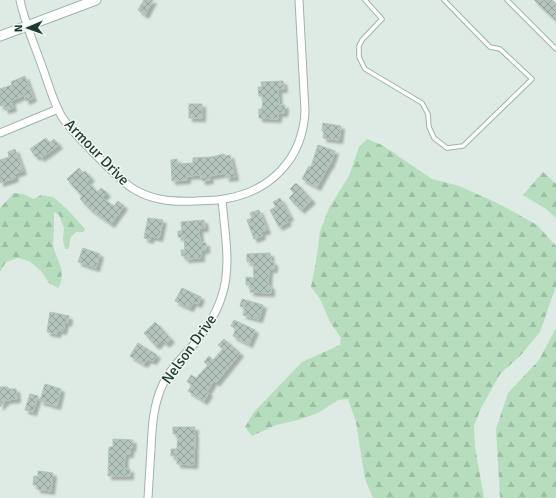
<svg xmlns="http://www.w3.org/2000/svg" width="556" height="498" font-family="Signika,sans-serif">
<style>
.forest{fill:url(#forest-firs)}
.building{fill:url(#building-cross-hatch);stroke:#b0c4ba;filter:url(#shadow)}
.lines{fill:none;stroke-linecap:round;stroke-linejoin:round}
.service-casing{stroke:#a1b2ab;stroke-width:5.5}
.minor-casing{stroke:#a1b2ab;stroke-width:9}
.tertiary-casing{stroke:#a1b2ab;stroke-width:11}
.service{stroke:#fff;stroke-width:3.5}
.minor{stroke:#fff;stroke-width:7}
.tertiary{stroke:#fff;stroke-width:9}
.labels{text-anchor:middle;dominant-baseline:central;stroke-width:3;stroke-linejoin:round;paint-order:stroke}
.street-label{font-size:15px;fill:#1f3a31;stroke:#eef7f2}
</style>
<defs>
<pattern id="forest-firs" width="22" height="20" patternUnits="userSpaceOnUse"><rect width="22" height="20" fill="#b6ddbd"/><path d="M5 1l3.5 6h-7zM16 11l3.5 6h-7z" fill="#9cbea3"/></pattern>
<pattern id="building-cross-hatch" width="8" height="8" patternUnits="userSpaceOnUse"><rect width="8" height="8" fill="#b3c5bc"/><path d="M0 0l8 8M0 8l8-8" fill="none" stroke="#91a199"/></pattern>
<filter id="shadow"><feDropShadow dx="3.5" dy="3.5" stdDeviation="1" flood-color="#0004"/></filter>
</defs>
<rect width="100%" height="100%" fill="#deeae4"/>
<g class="forest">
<polygon points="367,139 382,145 432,179 459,186 486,198 503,206 537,225 556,246 556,286 540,332 520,356 500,374 481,408 474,426 475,447 484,498 373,498 365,479 356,422 348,399 338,400 318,413 298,420 276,425 252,436 245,427 254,412 302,362 340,345 341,338 330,322 320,299 311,287 316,262 320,232 329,208 349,176 359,147"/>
<polygon points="543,172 556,184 556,218 546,209 523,195"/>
<polygon points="14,193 23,194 34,199 41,195 53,197 67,209 85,229 83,232 76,232 71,237 68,249 65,249 63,240 64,228 59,215 54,212 54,228 53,246 62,271 61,283 58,288 49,283 41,271 29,261 18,258 6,262 0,272 0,208"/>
<polygon points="556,328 556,498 500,498 496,429 508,393 539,360"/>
</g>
<g class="building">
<polygon points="144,0 153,0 145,15 138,10"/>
<polygon points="534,0 552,0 556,4 556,21"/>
<polygon points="25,76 33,98 26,101 24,95 11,101 13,108 5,110 4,105 0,106 0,89 12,85 11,82"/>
<polygon points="283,81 284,89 278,89 279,105 285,105 284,113 278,113 278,119 259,118 259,109 262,109 263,96 259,96 258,87 262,87 261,82"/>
<rect x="189" y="104" width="13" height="14"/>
<polygon points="323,123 341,126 339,140 323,138 324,131 322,131"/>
<polygon points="46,138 50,143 54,139 59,145 41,158 39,155 36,157 30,149"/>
<polygon points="318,145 335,151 330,165 329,165 317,187 302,179 309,166 311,167"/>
<polygon points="15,149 23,171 14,174 15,178 0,183 0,160 9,157 8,152"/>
<polygon points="224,154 225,156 230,155 235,177 226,178 226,173 209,176 210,180 202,181 201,175 187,176 187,180 172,181 171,160 177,159 177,164 193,163 193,158 212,157"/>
<polygon points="79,168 83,173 85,171 91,178 87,181 97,192 101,188 107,193 102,198 114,206 118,201 124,206 111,224 90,209 80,199 82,196 67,179"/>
<polygon points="296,183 312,200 301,210 289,198 294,193 290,189"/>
<polygon points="280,198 290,217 286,219 288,222 279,227 270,210 276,207 273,202"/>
<polygon points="259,210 267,230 261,232 262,236 254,239 247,220 252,218 250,213"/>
<polygon points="148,218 163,220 159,238 151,236 150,240 144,238"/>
<polygon points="204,220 205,228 199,228 200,243 206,243 206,250 201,250 201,258 185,259 185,256 182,256 181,250 185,250 184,237 178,237 178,231 182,231 181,222"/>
<polygon points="83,248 100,254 96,268 78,262"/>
<polygon points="270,253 271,262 274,262 274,269 269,269 268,285 271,286 271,293 250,292 251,285 246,285 246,277 254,278 253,262 247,262 247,254"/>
<polygon points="182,288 201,297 198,304 193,302 190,308 175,301"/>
<polygon points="242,299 263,305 259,319 243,315 245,308 240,306"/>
<polygon points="50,312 69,316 68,323 65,322 63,331 58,330 57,334 47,332"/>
<polygon points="234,320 255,330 249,344 233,336 236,329 231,326"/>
<polygon points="155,322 171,339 166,344 162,340 156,346 144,333"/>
<polygon points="224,339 240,353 216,383 214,380 207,392 209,393 204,401 188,391 192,385 187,382 191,375 196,378 208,365 204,362 209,356 213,360 223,349 218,345"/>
<polygon points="138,343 157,355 153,361 148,359 144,364 130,356"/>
<polygon points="45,384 61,389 57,406 40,401"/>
<polygon points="0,387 8,387 8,389 16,389 17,399 6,400 0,407"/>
<polygon points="30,394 38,396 33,412 25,410"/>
<polygon points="173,427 195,427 194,433 195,434 194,465 177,464 177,456 171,456 171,449 177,449 178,434 173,434"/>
<polygon points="113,439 133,440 132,448 130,448 130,454 125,454 124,469 130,469 130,476 108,476 109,447 113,447"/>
<polygon points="38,471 53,473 51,491 37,489 37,485 33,485 34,476 38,477"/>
</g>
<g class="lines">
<defs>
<g id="service">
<polyline points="365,0 382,19 362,40 359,46 359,57 365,69 422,103 428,114 429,127 434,138 447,148 463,146 532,79 500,49 490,47 444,0"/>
<polyline points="507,0 556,49"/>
</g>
<g id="minor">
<path d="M20,0C25,24 35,46 43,69C49,85 53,102 62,117C71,130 83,142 94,153C106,165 118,178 132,188C152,201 174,202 196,201C205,200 215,201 224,199C270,192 303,159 305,111L299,0"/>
<polyline points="0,133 58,109"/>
<path d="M148,498C149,482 150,466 151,449C152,427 153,405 163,384C171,366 187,354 198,339C237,290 227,256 222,200"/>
</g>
<polyline id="tertiary" points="0,36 96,0"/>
</defs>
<use href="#service" class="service-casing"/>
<use href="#minor" class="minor-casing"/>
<use href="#tertiary" class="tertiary-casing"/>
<use href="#service" class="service"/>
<use href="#minor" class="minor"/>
<use href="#tertiary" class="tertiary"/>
</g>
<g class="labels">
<g class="street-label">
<text transform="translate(97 152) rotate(46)">Armour Drive</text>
<text transform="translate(189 349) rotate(-54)">Nelson Drive</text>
</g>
</g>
<g transform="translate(28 28) rotate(268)" stroke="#eef7f2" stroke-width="3" paint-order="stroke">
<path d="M0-3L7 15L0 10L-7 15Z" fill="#1f3a31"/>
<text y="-6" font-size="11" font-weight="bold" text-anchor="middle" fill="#1f3a31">N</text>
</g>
</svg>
